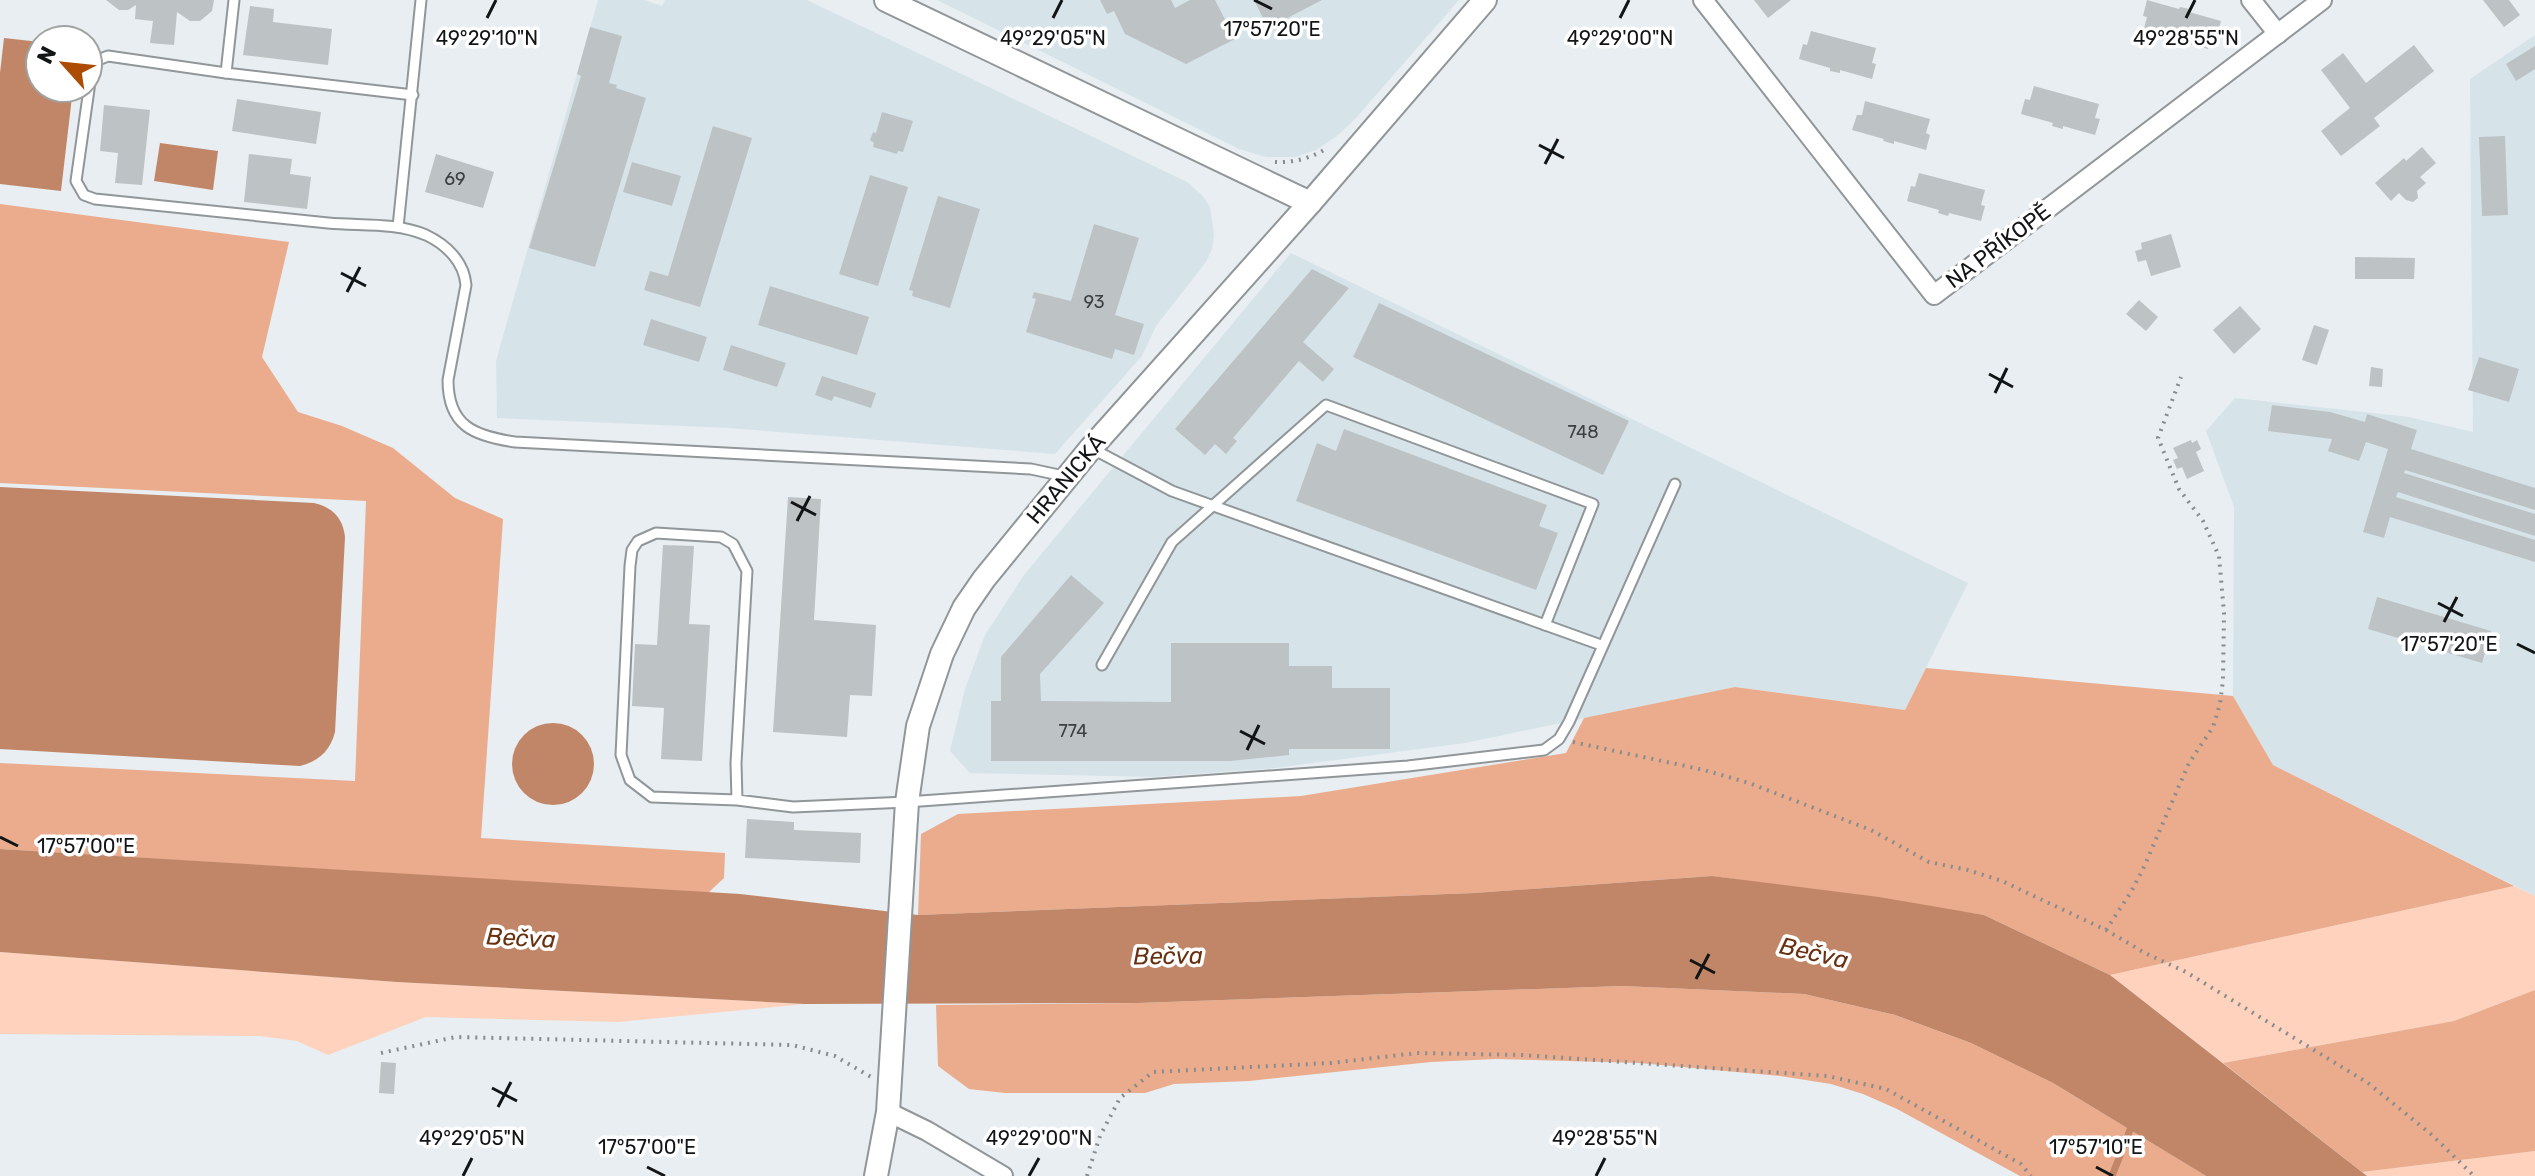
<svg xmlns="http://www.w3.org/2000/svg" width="2535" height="1176" font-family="Rubik,sans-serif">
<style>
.built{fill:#d6e4ea}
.green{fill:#fed2bc}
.forest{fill:#eaac8d}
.water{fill:#c18668}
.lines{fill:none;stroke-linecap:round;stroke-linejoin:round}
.stream{stroke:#c18668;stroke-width:7}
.building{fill:#bdc2c4}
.service-casing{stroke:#919699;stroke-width:13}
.minor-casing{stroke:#919699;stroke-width:22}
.tertiary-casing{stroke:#919699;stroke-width:26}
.path{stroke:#888c8e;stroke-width:4;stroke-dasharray:2 6;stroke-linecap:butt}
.service{stroke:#fff;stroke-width:9}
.minor{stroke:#fff;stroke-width:18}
.tertiary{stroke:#fff;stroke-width:22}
.ticks{fill:none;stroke:#121415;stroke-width:3}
.labels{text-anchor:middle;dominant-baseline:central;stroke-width:7;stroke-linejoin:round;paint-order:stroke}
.number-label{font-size:18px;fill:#3d4041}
.street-label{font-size:22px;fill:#121415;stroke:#fff}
.water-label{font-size:24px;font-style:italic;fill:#68300f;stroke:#fff}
.ticks-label{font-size:20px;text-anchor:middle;fill:#121415;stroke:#fff;stroke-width:7;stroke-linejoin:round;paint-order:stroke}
</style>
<rect width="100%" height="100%" fill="#e8eef1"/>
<g class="built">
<polygon points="598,0 644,0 662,6 665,0 807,0 1187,182 1202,195 1210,207 1214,235 1212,249 1206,262 1156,326 1142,356 1055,454 729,428 497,418 496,361"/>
<polygon points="937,0 1459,0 1355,119 1337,136 1316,150 1295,157 1266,157 1239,149"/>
<polygon points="2535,35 2535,896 2273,765 2233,696 2234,507 2206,431 2235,398 2409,417 2473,432 2470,79"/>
<polygon points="1291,253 1968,583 1905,710 1735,687 1465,743 1275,768 1153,777 970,773 950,751 965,689 985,635 1024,575"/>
</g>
<g class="green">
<polygon points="2514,886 2535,896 2535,990 2454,1021 2223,1063 2110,975"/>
<polygon points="0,952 397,982 805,1004 618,1022 426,1017 328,1055 297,1041 260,1036 0,1034"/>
<polygon points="2535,1151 2535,1176 2367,1176 2362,1172"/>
</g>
<g class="forest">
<polygon points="0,204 289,242 262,357 298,412 342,426 393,448 455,498 503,519 481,838 725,853 724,878 708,893 0,849 0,763 355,781 366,501 0,483"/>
<polygon points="1926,668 2233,696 2273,765 2514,886 2110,975 1984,915 1712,876 1474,893 918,915 921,834 958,814 1301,796 1566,753 1584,718 1735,687 1905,710"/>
<polygon points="1622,986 1804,994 1895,1015 1971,1043 2053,1083 2206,1176 2020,1176 1897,1109 1863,1094 1831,1084 1780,1076 1639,1063 1496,1059 1431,1062 1249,1081 1174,1084 1145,1093 1005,1093 969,1089 938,1066 936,1005 1138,1003"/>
<polygon points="2535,990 2535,1151 2362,1172 2223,1063 2454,1021"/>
</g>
<g class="water">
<polygon points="4,38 40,42 40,88 73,88 61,191 0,184 0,73"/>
<polygon points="160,143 218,151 213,190 154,181"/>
<path d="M0,487L314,503C332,507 343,518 345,537L335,732C330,751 319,761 300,766L0,749Z"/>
<circle cx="553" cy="764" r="41"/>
<polygon points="0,849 740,894 918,915 1474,893 1712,876 1879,897 1984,915 2110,975 2367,1176 2206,1176 2053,1083 1971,1043 1895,1015 1804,994 1622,986 1138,1003 805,1004 397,982 0,952"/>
</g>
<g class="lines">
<polyline class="stream" points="2112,1176 2133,1122"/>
</g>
<g class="building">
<polygon points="106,0 214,0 212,11 200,21 190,21 177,12 174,45 150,43 153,21 135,19 136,5 128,10 119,10"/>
<polygon points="1100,0 1171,0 1175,8 1190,0 1215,0 1235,39 1186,64 1125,34 1114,11 1107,14"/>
<polygon points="1254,0 1322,0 1268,28"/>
<polygon points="1754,0 1791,0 1768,18"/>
<polygon points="2147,0 2179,9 2180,7 2190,9 2189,12 2221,21 2217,36 2212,35 2208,49 2143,32 2147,17 2143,16"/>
<polygon points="2483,0 2509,0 2520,15 2504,27"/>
<polygon points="250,6 274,9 273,22 332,29 328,65 243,55"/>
<polygon points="590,27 622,36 609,83 617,85 616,88 646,98 595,267 529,248 581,76 577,74"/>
<polygon points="1811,31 1876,48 1872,63 1876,64 1872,79 1840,70 1840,73 1830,71 1830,68 1799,59 1803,44 1807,45"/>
<polygon points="2414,45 2434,71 2374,118 2380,126 2341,156 2321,131 2350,108 2321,70 2343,53 2366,83"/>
<polygon points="2535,46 2535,69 2516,81 2506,64"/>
<polygon points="2034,86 2099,104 2095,118 2100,119 2095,135 2063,126 2063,129 2052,126 2053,123 2021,114 2025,99 2030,100"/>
<polygon points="237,99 321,112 316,144 232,131"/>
<polygon points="1865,101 1930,119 1926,133 1930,135 1926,150 1894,141 1894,144 1883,141 1884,139 1852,130 1857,115 1862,115"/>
<polygon points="104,105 150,110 142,185 115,183 118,153 100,151"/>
<polygon points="882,112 913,121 903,152 898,151 897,154 873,147 874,143 870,140 873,132 876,133"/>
<polygon points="713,126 752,138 700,307 644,290 650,271 668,276"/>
<polygon points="2505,136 2508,215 2482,216 2479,137"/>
<polygon points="2422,147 2436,163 2420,177 2426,183 2417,191 2418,198 2413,202 2406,200 2399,193 2391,201 2375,183 2404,158 2406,161"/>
<polygon points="249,154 292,159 290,174 311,177 307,209 244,202"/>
<polygon points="436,154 494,172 483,208 425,192"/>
<polygon points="632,162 681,176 672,206 623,192"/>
<polygon points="1919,173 1985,190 1981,205 1985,206 1981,221 1949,213 1948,216 1938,213 1939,210 1907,201 1911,186 1915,187"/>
<polygon points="870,175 908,187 878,286 839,274"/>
<polygon points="938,196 980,209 950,308 912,296 913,291 909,290"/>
<polygon points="1094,224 1139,238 1115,315 1144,324 1134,355 1115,349 1112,359 1026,332 1036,299 1032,298 1034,292 1071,301"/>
<polygon points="2171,234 2181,267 2151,276 2146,260 2138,262 2135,251 2142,249 2141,243"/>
<polygon points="2355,257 2415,258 2414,279 2355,279"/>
<polygon points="1312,269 1349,288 1303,342 1334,369 1323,382 1299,361 1233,438 1237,441 1226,454 1215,444 1205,455 1175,429"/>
<polygon points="770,286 869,317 857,355 758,325"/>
<polygon points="2139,300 2158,317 2146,331 2126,314"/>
<polygon points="1379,303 1629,421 1603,475 1353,357"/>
<polygon points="2240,306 2261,329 2234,354 2213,330"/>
<polygon points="651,319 707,337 699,362 643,345"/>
<polygon points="2314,325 2329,330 2317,365 2302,360"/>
<polygon points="731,345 786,363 777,387 723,370"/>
<polygon points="2479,357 2519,369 2509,402 2468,390"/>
<polygon points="2371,367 2383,369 2382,387 2369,386"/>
<polygon points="822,376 876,393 871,408 834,396 832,401 815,395"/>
<polygon points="2272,405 2330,412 2365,422 2367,414 2417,430 2411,449 2535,488 2535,510 2405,470 2404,473 2535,514 2535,536 2398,492 2396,497 2535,540 2535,562 2390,517 2384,538 2363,532 2388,449 2366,442 2359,461 2328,451 2332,439 2268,431"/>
<polygon points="1344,429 1547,505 1539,526 1558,533 1536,590 1296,501 1317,443 1336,451"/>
<polygon points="2191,440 2192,443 2197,440 2201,449 2196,452 2204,471 2187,479 2182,467 2177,469 2173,460 2178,458 2173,448"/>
<polygon points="788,497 821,499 814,620 876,625 872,696 850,695 847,737 773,732"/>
<polygon points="663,545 694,546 689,624 710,625 702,761 661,759 664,708 632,706 635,644 657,645"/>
<polygon points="1071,575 1104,603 1040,674 1041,701 1171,702 1171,643 1289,643 1289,666 1332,666 1332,688 1390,688 1390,749 1289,749 1289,755 1230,761 991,761 991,701 1001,701 1001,657"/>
<polygon points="2377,597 2491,631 2482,663 2368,629"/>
<polygon points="747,819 794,822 794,830 861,833 860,863 745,858"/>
<polygon points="381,1062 396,1063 394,1094 379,1093"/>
</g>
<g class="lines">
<defs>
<g id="service">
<polyline points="234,0 226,73 413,95"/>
<path d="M226,73L108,56L98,60L92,68L76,181L84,195L95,199C173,207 251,215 328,223C361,226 395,222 426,235C447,245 464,262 466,285L448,380C448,426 474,436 515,442L1031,469L1059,475L1065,480"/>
<polyline points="398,227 421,0"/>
<polyline points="1091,448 1172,491 1601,645"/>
<polyline points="1102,665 1172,542 1326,405 1593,504 1545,625"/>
<polyline points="737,800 736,763 747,571 733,544 721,537 656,533 638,541 632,550 630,566 621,755 630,780 652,797 737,800 793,807 907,802 1408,766 1544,750 1559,739 1569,722 1675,484"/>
</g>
<g id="minor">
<polyline points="1703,0 1934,295 2322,0"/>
<polyline points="2251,0 2278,34"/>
<polyline points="888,1112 927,1131 1003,1176"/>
</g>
<g id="tertiary">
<polyline points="886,0 1310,203"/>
<polyline points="876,1176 888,1112 907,802 918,726 942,654 964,608 984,579 1091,448 1310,203 1485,0"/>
</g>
</defs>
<use href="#service" class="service-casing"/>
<use href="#minor" class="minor-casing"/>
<use href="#tertiary" class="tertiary-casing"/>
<g class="path">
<path d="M1275,162C1293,163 1312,158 1327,148"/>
<polyline points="1573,742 1704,770 1749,783 1871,830 1929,862 1968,870 2002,881 2106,930 2145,953 2186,972 2368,1083 2432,1135 2474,1176"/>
<polyline points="2106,930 2131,892 2143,869 2189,763 2213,727 2220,704 2223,680 2224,613 2219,556 2203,521 2179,489 2158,438 2181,377"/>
<polyline points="381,1053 456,1037 792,1045 835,1056 871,1077"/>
<polyline points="1087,1176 1100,1136 1120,1098 1153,1072 1331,1063 1417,1053 1522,1055 1827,1076 1886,1089 2021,1164 2031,1176"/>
</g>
<use href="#service" class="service"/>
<use href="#minor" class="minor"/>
<use href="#tertiary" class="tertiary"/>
</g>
<path class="ticks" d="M1254,0L1272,9M487,18L496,0M1053,18L1062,0M1620,18L1629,0M2186,18L2195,0M1539,145L1564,158M1545,164L1558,139M341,273L366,286M347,292L360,267M1989,374L2013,387M1995,393L2007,368M791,502L816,515M797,521L810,496M2438,603L2463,616M2444,622L2457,597M2517,644L2535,653M1240,731L1265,744M1247,750L1259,725M0,837L18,846M1690,960L1715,973M1696,979L1709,954M492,1088L517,1101M498,1107L511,1082M647,1167L665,1176M2096,1167L2113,1176M463,1176L472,1158M1029,1176L1039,1158M1596,1176L1605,1158"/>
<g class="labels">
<g class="number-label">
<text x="455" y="179">69</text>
<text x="1094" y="302">93</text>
<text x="1583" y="432">748</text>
<text x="1073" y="731">774</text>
</g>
<g class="street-label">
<text transform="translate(1998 246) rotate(-37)">NA PŘÍKOPĚ</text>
<text transform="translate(1066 479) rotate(-50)">HRANICKÁ</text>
</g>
<g class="water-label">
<text transform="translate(521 938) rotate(3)">Bečva</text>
<text transform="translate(1814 953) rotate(13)">Bečva</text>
<text transform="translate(1168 956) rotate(-1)">Bečva</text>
</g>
</g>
<g class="ticks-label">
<text x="1272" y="36">17°57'20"E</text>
<text x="487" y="45">49°29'10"N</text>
<text x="1053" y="45">49°29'05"N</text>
<text x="1620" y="45">49°29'00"N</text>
<text x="2186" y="45">49°28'55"N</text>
<text x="2449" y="651">17°57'20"E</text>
<text x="86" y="853">17°57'00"E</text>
<text x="472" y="1145">49°29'05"N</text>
<text x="1039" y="1145">49°29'00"N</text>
<text x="1605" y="1145">49°28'55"N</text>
<text x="647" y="1154">17°57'00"E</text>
<text x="2096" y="1154">17°57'10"E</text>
</g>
<g transform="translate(64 64) rotate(297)"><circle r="38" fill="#ffffff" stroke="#a0a1a1" stroke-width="2"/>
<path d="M0-6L14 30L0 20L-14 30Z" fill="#ad4c04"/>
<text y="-12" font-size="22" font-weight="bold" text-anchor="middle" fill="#121415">N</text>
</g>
</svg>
